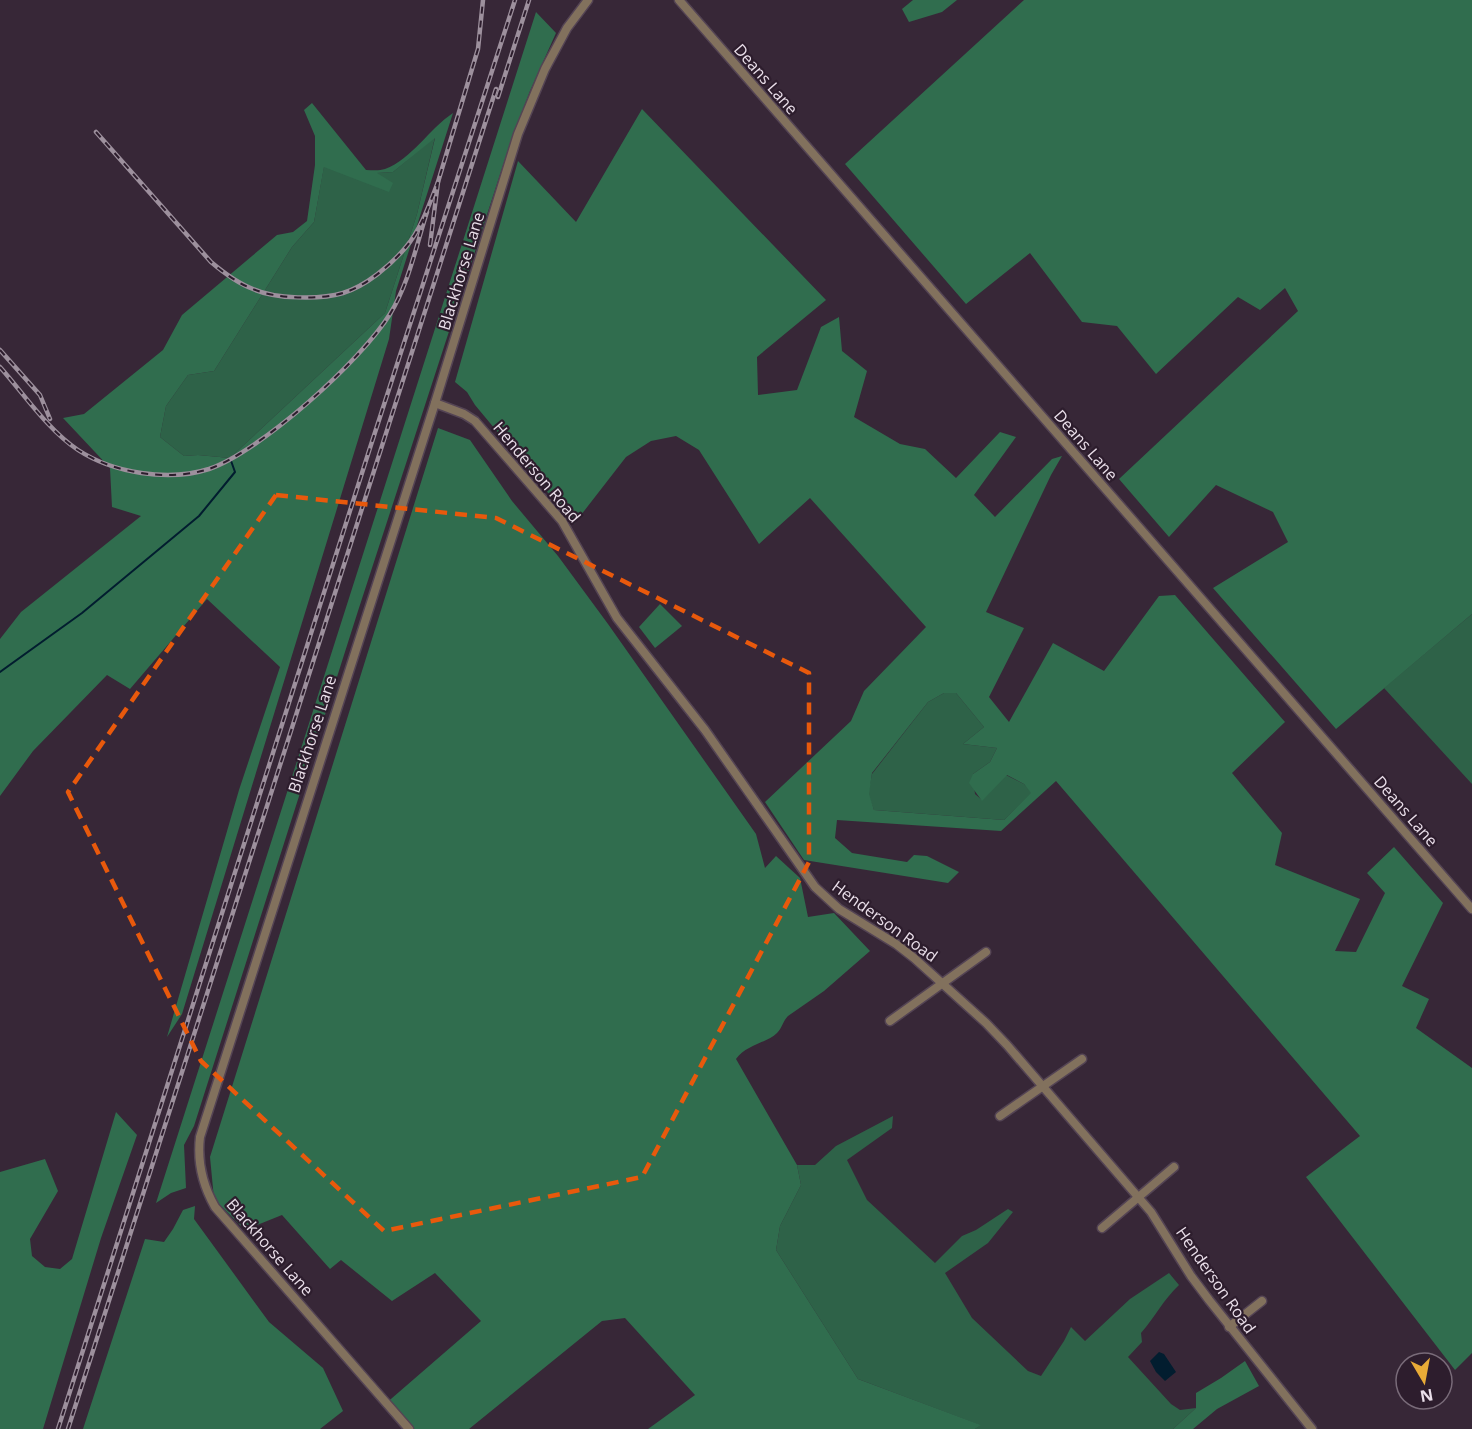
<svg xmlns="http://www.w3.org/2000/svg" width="1472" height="1429" font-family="'Open Sans',sans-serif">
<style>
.green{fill:#2e6248}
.forest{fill:#306d4e;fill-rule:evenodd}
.water{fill:#021d2f}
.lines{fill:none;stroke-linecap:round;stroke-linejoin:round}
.stream{stroke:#021d2f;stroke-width:2}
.minor-casing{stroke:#544454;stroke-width:11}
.minor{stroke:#82715d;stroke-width:8}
.rail-casing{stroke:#9d909d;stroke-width:4.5}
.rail{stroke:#2d1d2d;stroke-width:2;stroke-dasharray:7;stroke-linecap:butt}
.marked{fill:none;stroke:#e8590c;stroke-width:4.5;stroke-dasharray:12 8;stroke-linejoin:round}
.labels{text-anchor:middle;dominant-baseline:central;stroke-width:4.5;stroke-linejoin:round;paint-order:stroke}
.street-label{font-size:16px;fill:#eadfea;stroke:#2d1d2d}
</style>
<rect width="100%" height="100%" fill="#372737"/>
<g class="green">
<polygon points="435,137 417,214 385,313 230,458 198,455 184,456 160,437 166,406 188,375 214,371 292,247 314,222 324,166 376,173 393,172"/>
<polygon points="1472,614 1472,784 1384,688"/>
<polygon points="944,693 956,693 984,727 963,744 997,748 990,762 973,774 975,794 982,800 1006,775 1024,784 1032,793 1004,820 874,810 868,794 872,774 928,702"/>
<path d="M893,1116L892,1128L847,1160L867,1200L935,1263L962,1236L976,1230L1008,1209L1013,1212L988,1243L945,1273L972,1318L1028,1371L1041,1376L1064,1341L1071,1327L1085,1341L1130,1299L1169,1273L1179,1285C1164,1299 1155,1317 1141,1333L1142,1342L1128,1357L1171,1404L1180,1410L1196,1408L1173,1429H975L980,1425L858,1379L776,1250L780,1226L801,1185L797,1165H815L836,1146Z"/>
</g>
<g class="forest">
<polygon points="913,0 957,0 942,12 909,22 902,9"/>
<polygon points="1024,0 1472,0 1472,614 1336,729 1213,588 1288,542 1273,512 1216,485 1169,537 1119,479 1298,311 1285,288 1260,310 1238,297 1156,374 1117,326 1082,322 1030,253 966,304 845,164"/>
<polygon points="536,12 556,33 530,91 510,144 358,611 194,1126 184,1145 186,1188 171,1193 156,1203"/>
<path d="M312,103L366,170C372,170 379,171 385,169C412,159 429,129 453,113L396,291L389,339L182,1014L167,1037L239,790L280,667L207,599L130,689L107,675L33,751L0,796V639L21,612L141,516L112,507L110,468L63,418L84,414L163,350L182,315L277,235L293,232L307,221L315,165V136L304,110ZM435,138L417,214L385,313L230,458L198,455L184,456L160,437L166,406L188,375L214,371L292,247L314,222L324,167L389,192L393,183L377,173L393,172Z"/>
<path d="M642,109L826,300L757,357L758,395L797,390L821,327L839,317L842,351L867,371L854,417L900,444L925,449L956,478L1000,432L1016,437L974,495L995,517L1052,459L1062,456L1051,475L986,612L1024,628L989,697L1009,722L1053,643L1104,671L1159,596L1175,595L1285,722L1232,773L1282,833L1275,865L1360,899L1335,951L1356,952L1385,893L1367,873L1394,847L1443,903L1402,986L1429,999L1416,1028L1472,1068V1353L1455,1370L1306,1177L1360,1136L1056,781L1001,831L837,820L835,838L852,853L907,862L914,855L927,856L959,872L948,883L804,860L765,802L851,721L864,691L926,627L810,498L759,544L699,450L676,436L651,441L626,457L574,524L475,405L467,392L455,382L518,161L576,222ZM944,693H956L984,727L963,744L997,748L990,762L973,774L969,783L982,801L1007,775L1024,784L1031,793L1004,820L874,810L869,794L872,773L928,702Z"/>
<path d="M438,428L470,440L512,501L558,556L608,624L756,834L765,868L776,856L800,878L808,917L834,913L870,951L824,991L788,1016C783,1021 782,1028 777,1033C767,1043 747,1044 736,1059L797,1165L801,1185L780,1226L776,1250L858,1379L981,1425L975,1429H648L695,1395L625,1318L602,1321L469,1429H406L384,1405L481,1321L435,1273L392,1301L341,1260L330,1269L282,1215L245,1230L214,1199L210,1157Z"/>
<polygon points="660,604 682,626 655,648 639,627"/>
<polygon points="116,1112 137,1135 101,1238 43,1429 0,1429 0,1172 45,1159 58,1191 30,1239 32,1256 45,1267 60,1269 72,1259"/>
<polygon points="195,1206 194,1219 269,1322 323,1368 343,1411 320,1429 83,1429 145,1239 164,1242 173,1229 183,1210"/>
<polygon points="1245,1361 1259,1386 1217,1409 1193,1429 1173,1429 1196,1408 1196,1393 1221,1378"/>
</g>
<polygon class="water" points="1159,1352 1164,1354 1176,1372 1165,1381 1156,1372 1150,1361"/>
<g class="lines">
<polyline class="stream" points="0,672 82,613 199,516 235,472 230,458"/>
<defs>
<g id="minor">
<polyline points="679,0 1472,909"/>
<polyline points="435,403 464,414 475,421 562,521 617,618 705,730 815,887 839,909 896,944 914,958 986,1023 1007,1045 1151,1212 1191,1276 1209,1300 1312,1429"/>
<polyline points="890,1021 986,952"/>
<polyline points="1000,1116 1082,1059"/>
<polyline points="1102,1228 1174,1167"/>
<polyline points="1229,1327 1262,1301"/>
<path d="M409,1429L215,1207C202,1184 197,1162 200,1137L435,403L518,134L545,69L567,28L588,0"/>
</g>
</defs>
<use href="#minor" class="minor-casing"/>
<use href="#minor" class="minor"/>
<defs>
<g id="rail">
<polyline points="498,97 529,0"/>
<path d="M96,132L211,262C224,273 237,283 253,289C275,299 320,300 343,293C366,286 391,265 406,247C421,229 429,205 438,182"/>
<polyline points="430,245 438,182 478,49 483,0"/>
<polyline points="0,350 40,395 50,419"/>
<path d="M0,367C24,394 48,430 78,450C113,473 168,482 209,469C261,451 361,361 390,314C409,283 416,246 427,212"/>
<polyline points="58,1429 369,451 515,0"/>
<polyline points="68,1429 496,89"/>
</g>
</defs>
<use href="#rail" class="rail-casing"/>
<use href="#rail" class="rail"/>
</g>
<path class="marked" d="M276,495L496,518L809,673V862L642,1177L384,1231L201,1061L68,792Z"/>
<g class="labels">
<g class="street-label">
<text transform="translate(766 79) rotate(49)">Deans Lane</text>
<text transform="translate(461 271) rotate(-73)">Blackhorse Lane</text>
<text transform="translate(1086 445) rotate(49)">Deans Lane</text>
<text transform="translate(537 472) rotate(50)">Henderson Road</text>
<text transform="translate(312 734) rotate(-72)">Blackhorse Lane</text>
<text transform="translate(1406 811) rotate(49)">Deans Lane</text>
<text transform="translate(885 921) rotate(36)">Henderson Road</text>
<text transform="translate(270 1247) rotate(49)">Blackhorse Lane</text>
<text transform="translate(1216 1280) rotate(55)">Henderson Road</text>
</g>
</g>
<g transform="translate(1424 1381) rotate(170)"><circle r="28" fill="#2d1d2d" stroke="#796b79" stroke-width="1.5"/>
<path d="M0-4.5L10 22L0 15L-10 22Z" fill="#e8ab37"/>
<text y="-9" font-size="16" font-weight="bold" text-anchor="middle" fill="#eadfea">N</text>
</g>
</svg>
